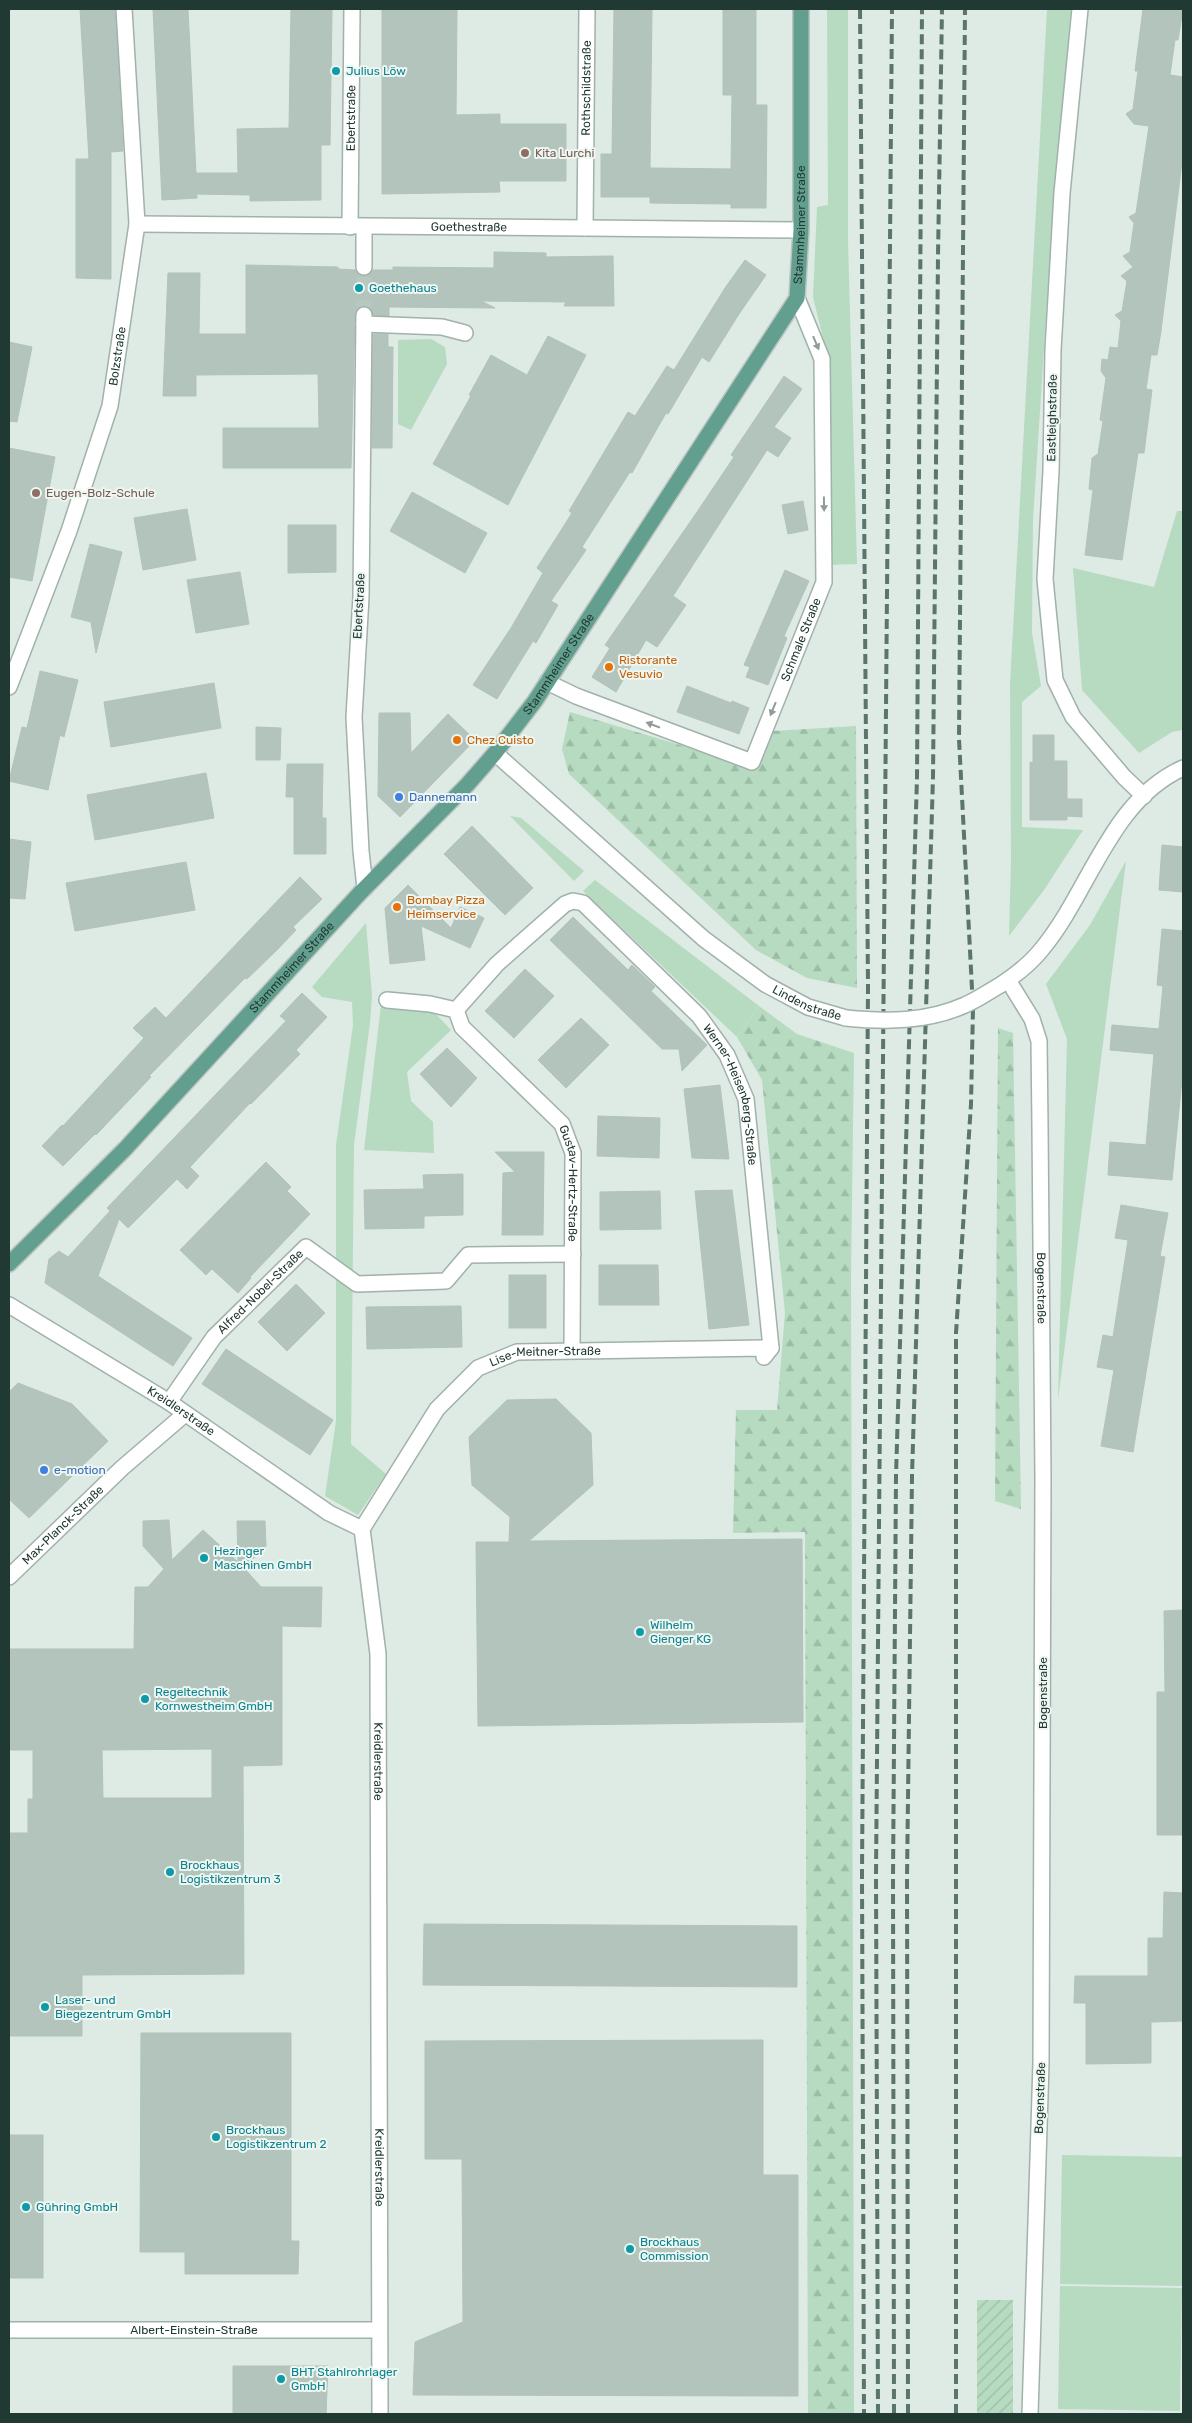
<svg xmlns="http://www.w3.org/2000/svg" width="1192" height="2423" font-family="Rubik,sans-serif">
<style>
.green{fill:#b6dbc0}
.forest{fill:url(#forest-firs)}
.garden{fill:url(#garden-furrows)}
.building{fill:#b3c4bd;stroke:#b1c3bb;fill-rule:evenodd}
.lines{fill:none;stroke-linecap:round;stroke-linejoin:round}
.minor-tunnel{stroke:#b8c7c0;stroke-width:15;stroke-dasharray:15 8;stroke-linecap:butt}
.minor-casing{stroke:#a1b1ab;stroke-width:18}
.major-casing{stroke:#bcc4c2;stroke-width:18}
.minor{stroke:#fff;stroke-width:15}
.major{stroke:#629f8e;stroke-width:15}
.rail{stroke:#59756d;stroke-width:4;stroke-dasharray:10 5;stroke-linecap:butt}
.minor-bridge-casing{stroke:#a1b1ab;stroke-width:18;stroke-linecap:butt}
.minor-bridge{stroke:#fff;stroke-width:15}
.oneway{fill:#909c98}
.culture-dot{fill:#0f9aa8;stroke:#eef6f2;stroke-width:2}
.education-dot{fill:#8d6e63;stroke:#eef6f2;stroke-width:2}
.food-dot{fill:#e8710a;stroke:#eef6f2;stroke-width:2}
.shop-dot{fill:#3f7fe0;stroke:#eef6f2;stroke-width:2}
.labels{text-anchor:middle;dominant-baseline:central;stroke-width:4;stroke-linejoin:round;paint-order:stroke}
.culture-label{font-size:12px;fill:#0d838f;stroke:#eef6f2;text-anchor:start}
.street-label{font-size:12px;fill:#203932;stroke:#eef6f2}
.education-label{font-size:12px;fill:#785e54;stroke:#eef6f2;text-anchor:start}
.food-label{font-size:12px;fill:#c56008;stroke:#eef6f2;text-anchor:start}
.shop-label{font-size:12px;fill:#366cbe;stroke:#eef6f2;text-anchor:start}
</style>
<defs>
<pattern id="forest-firs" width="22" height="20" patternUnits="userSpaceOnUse" patternTransform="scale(1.25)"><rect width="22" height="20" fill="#b6dbc0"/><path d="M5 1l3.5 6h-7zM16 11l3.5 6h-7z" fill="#9cbda5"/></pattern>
<pattern id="garden-furrows" width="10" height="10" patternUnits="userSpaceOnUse" patternTransform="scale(1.25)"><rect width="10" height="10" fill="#b6dbc0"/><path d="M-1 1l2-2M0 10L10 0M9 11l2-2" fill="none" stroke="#9cbda5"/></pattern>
</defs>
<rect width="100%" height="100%" fill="#deeae4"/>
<g class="green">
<polygon points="827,9 848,9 848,242 857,564 830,565 828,358 813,297 817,207 828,205"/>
<polygon points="1047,9 1071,9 1054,192 1033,520 1032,633 1041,686 1022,702 1022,827 1083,830 1044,890 1009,936 1011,859 1010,684"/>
<polygon points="431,339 445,347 447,364 411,430 398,424 398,340"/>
<polygon points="1177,511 1183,511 1183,730 1172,732 1139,753 1082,690 1073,568 1154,587"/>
<polygon points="510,816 521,818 584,871 574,881"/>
<polygon points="1126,861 1058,1400 1067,1039 1046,984 1090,925"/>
<polygon points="595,880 759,1006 737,1037 583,891"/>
<polygon points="366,923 372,995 370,1023 354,1145 351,1444 386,1474 358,1515 325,1496 336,1421 336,1145 353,1025 352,1002 322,997 312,987"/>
<polygon points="381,1005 431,1009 451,1030 407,1072 411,1101 433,1122 434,1153 364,1150"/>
<polygon points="1062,2155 1183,2157 1183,2286 1060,2284"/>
<polygon points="1060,2286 1182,2288 1180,2411 1058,2409"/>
</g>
<g class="forest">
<polygon points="570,712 750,766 773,731 856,726 857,988 807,978 756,950 569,774 562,749"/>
<polygon points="759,1006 797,1034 854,1053 851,1276 854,2414 808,2414 805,1532 733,1533 736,1410 777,1410 785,1313 762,1080 737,1037"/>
<polygon points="998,1028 1013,1033 1021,1509 995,1501"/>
</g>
<rect class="garden" x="977" y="2300" width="36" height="114"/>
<g class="building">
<polygon points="80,9 115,9 123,151 111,152 111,279 76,278 76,159 89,159"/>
<polygon points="153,9 188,9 196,173 238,173 237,129 289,128 291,9 332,9 330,145 321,145 321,200 250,201 250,195 197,194 197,198 162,200"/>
<polygon points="382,9 457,9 456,115 500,114 500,124 566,124 566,181 499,181 500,192 382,194"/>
<polygon points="614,9 652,9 650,168 731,169 732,95 723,95 723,9 756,9 756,105 767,105 766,208 731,208 731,204 650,203 650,197 601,197 601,154 612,154"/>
<polygon points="1143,9 1183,9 1178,40 1175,40 1170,75 1183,77 1183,154 1161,331 1157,355 1151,355 1146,389 1152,390 1144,453 1138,453 1122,560 1085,555 1093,490 1089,489 1092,458 1098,454 1103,421 1100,420 1106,378 1101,371 1102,359 1108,360 1110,347 1118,348 1121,321 1115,315 1122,311 1127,281 1121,276 1133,267 1123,256 1130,252 1134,223 1129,217 1136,213 1149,126 1134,124 1126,114 1133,109 1138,71 1135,71"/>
<polygon points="494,252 546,253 546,257 613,256 614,306 564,306 566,302 481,301 495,308 389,307 389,316 373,315 368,307 359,307 355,315 351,468 223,468 223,428 319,428 318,374 196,375 196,396 163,396 168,273 200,273 199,334 246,334 246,265 338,267 338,269 355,270 359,275 364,276 373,270 393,270 393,267 494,268"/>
<polygon points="745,260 766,275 739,314 709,362 702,357 668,414 666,413 632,473 630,472 582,547 586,550 551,601 558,605 536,643 533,641 497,699 473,685 511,628 543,573 537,568 572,513 569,511 628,412 635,416 667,366 674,370 725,288"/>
<polygon points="373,334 388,334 388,347 393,347 392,448 372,448"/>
<polygon points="548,336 586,355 508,505 433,464 471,396 469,395 491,355 527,375"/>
<polygon points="9,342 32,347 17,422 9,421"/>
<polygon points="784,376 802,389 774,427 791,438 778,457 767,450 673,596 686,605 657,647 646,640 616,692 592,677 610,648 605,645 697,512 734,457 731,455"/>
<polygon points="9,448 55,457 32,581 9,577"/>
<polygon points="412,492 487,533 465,573 390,531"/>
<polygon points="803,501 808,530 788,534 782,505"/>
<polygon points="187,509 196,560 143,570 134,518"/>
<polygon points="288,525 336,525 336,572 288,573"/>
<polygon points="90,544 122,552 96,653 91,622 71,617"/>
<polygon points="785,570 809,581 784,636 787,638 768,685 746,677 750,667 744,665"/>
<polygon points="240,572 249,624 196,633 187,580"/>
<polygon points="40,671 78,680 64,737 60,735 48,790 9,781 22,727 27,728"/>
<polygon points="214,683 221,728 111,747 104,702"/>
<polygon points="687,686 731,703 732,701 749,708 739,734 677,712"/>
<polygon points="379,713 410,713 411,753 448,714 475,740 400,817 378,796"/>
<polygon points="256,727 281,728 280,760 256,760"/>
<polygon points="1033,735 1054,735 1054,761 1067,761 1067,799 1082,799 1082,817 1067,816 1067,820 1030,820 1030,762 1033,763"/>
<polygon points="287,764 323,764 322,818 326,818 326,854 294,854 294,797 286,797"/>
<polygon points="206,773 214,818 95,840 87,795"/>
<polygon points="472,826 533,888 505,915 444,854"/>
<polygon points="9,839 31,842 25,899 9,898"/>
<polygon points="1162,845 1183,847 1183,892 1159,890"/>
<polygon points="186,862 195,910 75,931 66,883"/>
<polygon points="300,877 322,899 293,927 296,930 276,951 247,979 245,978 149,1076 151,1077 96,1135 95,1134 63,1166 42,1146 62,1125 63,1126 144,1038 133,1028 155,1007 166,1018"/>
<polygon points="408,885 451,928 460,907 484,918 470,948 421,926 425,960 390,964 385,908"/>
<polygon points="573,917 628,970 632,965 655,987 651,991 707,1045 682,1071 679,1049 662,1049 550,940"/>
<polygon points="1162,929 1183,931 1183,1069 1172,1180 1108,1175 1110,1142 1146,1145 1154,1054 1110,1050 1112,1025 1159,1029 1163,986 1157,985"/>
<polygon points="525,969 554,996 514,1038 485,1011"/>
<polygon points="302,993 327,1017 296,1050 300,1054 251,1104 250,1103 190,1167 199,1176 187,1189 177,1179 128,1228 119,1219 98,1276 192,1338 173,1366 45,1283 49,1259 59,1251 68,1257 110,1211 107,1208 286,1021 280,1016"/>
<polygon points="581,1018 609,1045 566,1088 538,1060"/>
<polygon points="447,1048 477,1078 451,1107 420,1074"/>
<polygon points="720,1085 729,1159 692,1158 684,1089"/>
<polygon points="598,1116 660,1118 659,1158 597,1156"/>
<polygon points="495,1152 544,1152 543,1235 502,1235 503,1173 515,1172"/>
<polygon points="266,1162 291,1187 287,1191 310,1214 250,1277 251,1278 238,1293 212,1269 206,1275 180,1250"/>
<polygon points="463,1174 463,1215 424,1216 424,1228 365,1229 364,1190 424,1189 423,1175"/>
<polygon points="732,1190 749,1325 709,1329 695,1191"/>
<polygon points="660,1191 661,1229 600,1230 600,1192"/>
<polygon points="1121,1205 1168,1213 1160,1256 1165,1257 1133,1452 1101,1446 1114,1370 1097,1367 1103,1335 1113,1337 1128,1240 1115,1238"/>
<polygon points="599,1265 658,1265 659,1305 599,1305"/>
<rect x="509" y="1275" width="37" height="53"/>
<polygon points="296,1284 325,1313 287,1351 258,1322"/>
<polygon points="461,1306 462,1347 367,1349 366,1307"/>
<polygon points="226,1349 333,1420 310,1455 202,1384"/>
<polygon points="18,1383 72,1404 108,1441 29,1518 9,1499 9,1392"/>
<polygon points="556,1399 591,1433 593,1485 529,1541 802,1539 803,1722 478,1726 476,1542 509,1542 510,1517 472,1485 469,1437 507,1400"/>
<path d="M169,1520L172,1560L203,1530L238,1562L237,1521H265L266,1546L244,1568L261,1587H322L321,1627L282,1626V1765L243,1766L244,1974L82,1975V2036H9V1833H28V1799H33V1750H9V1649H134L135,1587H148L164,1569L143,1546V1521ZM212,1749V1798H103L102,1750Z"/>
<polygon points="1183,1610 1183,1835 1157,1835 1157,1692 1165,1692 1164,1611"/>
<polygon points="1164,1892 1183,1893 1183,2021 1151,2022 1151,2063 1086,2064 1086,2003 1074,2003 1075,1976 1148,1976 1148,1938 1163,1938"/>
<polygon points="424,1924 797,1926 797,1987 423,1985"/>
<polygon points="141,2033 291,2033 291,2241 299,2241 298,2274 185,2274 185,2252 140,2252"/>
<polygon points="763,2040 763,2175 798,2175 798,2396 413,2395 415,2342 463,2322 462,2159 425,2159 425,2041"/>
<rect x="9" y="2135" width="34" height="143"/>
<polygon points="233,2366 328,2366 326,2414 233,2414"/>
</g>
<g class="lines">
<polyline class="minor-tunnel" points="364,315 364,267"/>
<defs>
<g id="minor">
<polyline points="1080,9 1062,193 1053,350 1051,471 1045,579 1055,680 1073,717 1124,777 1144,796"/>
<path id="s1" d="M137,224L801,230"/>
<path id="s2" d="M350,227L352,9"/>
<polyline points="364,227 364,267"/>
<path id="s3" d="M585,228L587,9"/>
<polyline points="364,315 361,597 354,717 361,851 365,888"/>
<polyline points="364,324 442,327 465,333"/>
<path id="s4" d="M547,682L576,696L752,762L824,582L822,359L797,298"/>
<path id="s5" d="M9,687L69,531L110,406L137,224L124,9"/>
<path id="s6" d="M495,753L704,939L765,984L808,1007L846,1018"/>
<path id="s7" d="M1008,980L1032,1019L1039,1041L1040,1126L1043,1478L1041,2063L1030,2414"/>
<path d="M1002,984C1017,974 1031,963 1042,949C1090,891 1110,801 1183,768"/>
<path id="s8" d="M387,1000L430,1004L456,1010L462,1027L562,1124L573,1153L572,1350"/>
<path id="s9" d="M456,1010L497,964L565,904L573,901L583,903L699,1016L727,1055L746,1099L771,1348"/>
<path id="s10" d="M9,1305L169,1402L329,1513L362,1529L378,1654L380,2414"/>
<path id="s11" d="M169,1402L214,1337L306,1247L357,1284L446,1281L468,1255L573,1254"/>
<path id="s12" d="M362,1529L437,1409L478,1368L517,1352L771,1348L764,1357"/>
<path id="s13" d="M9,1577L122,1468L185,1414"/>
<path id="s14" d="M9,2330H379"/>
</g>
<g id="major">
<path id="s15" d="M9,1264L125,1149L360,893L467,785L495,753L535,701L797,298L801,230V9"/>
</g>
</defs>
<use href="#minor" class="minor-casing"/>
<use href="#major" class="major-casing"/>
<use href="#minor" class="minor"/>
<use href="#major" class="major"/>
<g class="rail">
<polyline points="860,9 868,986 862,1875 864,2414"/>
<polyline points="878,2414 876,1876 892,9"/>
<polyline points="894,2414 893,1878 896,1476 917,778 922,9"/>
<polyline points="908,2414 907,1878 912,1476 933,777 938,256 942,9"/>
<polyline points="956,2414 956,1333 971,1104 973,1008 959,739 965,9"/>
</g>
<defs>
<path id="minor-bridge" d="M846,1018C886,1022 927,1022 965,1005C977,1000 990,991 1002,984"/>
</defs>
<use href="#minor-bridge" class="minor-bridge-casing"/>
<use href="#minor-bridge" class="minor-bridge"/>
</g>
<defs><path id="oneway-solid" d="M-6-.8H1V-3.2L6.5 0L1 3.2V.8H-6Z" transform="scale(1.25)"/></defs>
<g class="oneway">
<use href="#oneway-solid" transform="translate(816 343) rotate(67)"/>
<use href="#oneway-solid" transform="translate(824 504) rotate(89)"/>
<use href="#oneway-solid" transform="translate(773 709) rotate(112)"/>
<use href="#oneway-solid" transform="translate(653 725) rotate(-159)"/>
</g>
<g class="culture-dot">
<circle cx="336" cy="71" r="5"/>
<circle cx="359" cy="288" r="5"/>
<circle cx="204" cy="1558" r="5"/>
<circle cx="640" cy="1632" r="5"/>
<circle cx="145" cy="1699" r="5"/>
<circle cx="170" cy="1872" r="5"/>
<circle cx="45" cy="2007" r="5"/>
<circle cx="216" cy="2137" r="5"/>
<circle cx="26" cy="2207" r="5"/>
<circle cx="630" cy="2249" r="5"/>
<circle cx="281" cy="2379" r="5"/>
</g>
<g class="education-dot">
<circle cx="525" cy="153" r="5"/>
<circle cx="36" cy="493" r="5"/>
</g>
<g class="food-dot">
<circle cx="609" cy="667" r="5"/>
<circle cx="457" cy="740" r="5"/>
<circle cx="397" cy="907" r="5"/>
</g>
<g class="shop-dot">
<circle cx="399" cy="797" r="5"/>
<circle cx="44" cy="1470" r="5"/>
</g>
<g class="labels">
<g class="culture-label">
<text x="346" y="71">Julius Löw</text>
<text x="369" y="288">Goethehaus</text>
<text x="214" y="1551">Hezinger<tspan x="214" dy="14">Maschinen GmbH</tspan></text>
<text x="650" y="1625">Wilhelm<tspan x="650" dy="14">Gienger KG</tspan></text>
<text x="155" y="1692">Regeltechnik<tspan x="155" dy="14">Kornwestheim GmbH</tspan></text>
<text x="180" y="1865">Brockhaus<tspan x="180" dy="14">Logistikzentrum 3</tspan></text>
<text x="55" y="2000">Laser- und<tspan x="55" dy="14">Biegezentrum GmbH</tspan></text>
<text x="226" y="2130">Brockhaus<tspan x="226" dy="14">Logistikzentrum 2</tspan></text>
<text x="36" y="2207">Gühring GmbH</text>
<text x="640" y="2242">Brockhaus<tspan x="640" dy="14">Commission</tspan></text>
<text x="291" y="2372">BHT Stahlrohrlager<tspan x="291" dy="14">GmbH</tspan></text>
</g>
<g class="street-label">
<text stroke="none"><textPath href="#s3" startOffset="140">Rothschildstraße</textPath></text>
<text stroke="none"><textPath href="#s2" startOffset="109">Ebertstraße</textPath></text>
<text stroke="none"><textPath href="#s15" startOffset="1325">Stammheimer Straße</textPath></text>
<text stroke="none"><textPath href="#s1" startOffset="332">Goethestraße</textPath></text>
<text stroke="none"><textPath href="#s5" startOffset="349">Bolzstraße</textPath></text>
<text transform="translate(1052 418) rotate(-89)">Eastleighstraße</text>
<text transform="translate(359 606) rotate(-87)">Ebertstraße</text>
<text stroke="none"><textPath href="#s4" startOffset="352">Schmale Straße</textPath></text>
<text stroke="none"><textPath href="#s15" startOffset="815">Stammheimer Straße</textPath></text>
<text stroke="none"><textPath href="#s15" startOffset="410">Stammheimer Straße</textPath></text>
<text stroke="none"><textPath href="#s6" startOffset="402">Lindenstraße</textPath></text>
<text stroke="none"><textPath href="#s9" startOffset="420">Werner-Heisenberg-Straße</textPath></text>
<text stroke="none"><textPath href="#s8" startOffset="288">Gustav-Hertz-Straße</textPath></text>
<text stroke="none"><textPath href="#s7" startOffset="316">Bogenstraße</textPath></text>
<text stroke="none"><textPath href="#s11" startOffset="144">Alfred-Nobel-Straße</textPath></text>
<text stroke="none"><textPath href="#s12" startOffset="269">Lise-Meitner-Straße</textPath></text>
<text stroke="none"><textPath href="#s10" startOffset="202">Kreidlerstraße</textPath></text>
<text stroke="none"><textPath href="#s13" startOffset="75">Max-Planck-Straße</textPath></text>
<text transform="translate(1043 1693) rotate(-90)">Bogenstraße</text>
<text stroke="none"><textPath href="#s10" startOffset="652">Kreidlerstraße</textPath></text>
<text transform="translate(1040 2098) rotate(-88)">Bogenstraße</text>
<text stroke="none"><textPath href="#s10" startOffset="1058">Kreidlerstraße</textPath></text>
<text stroke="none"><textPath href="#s14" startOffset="185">Albert-Einstein-Straße</textPath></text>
</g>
<g class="education-label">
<text x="535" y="153">Kita Lurchi</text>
<text x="46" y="493">Eugen-Bolz-Schule</text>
</g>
<g class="food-label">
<text x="619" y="660">Ristorante<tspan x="619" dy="14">Vesuvio</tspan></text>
<text x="467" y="740">Chez Cuisto</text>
<text x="407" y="900">Bombay Pizza<tspan x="407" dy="14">Heimservice</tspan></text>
</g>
<g class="shop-label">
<text x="409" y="797">Dannemann</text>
<text x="54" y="1470">e-motion</text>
</g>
</g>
<rect width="1192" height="2423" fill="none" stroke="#203932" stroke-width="20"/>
</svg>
